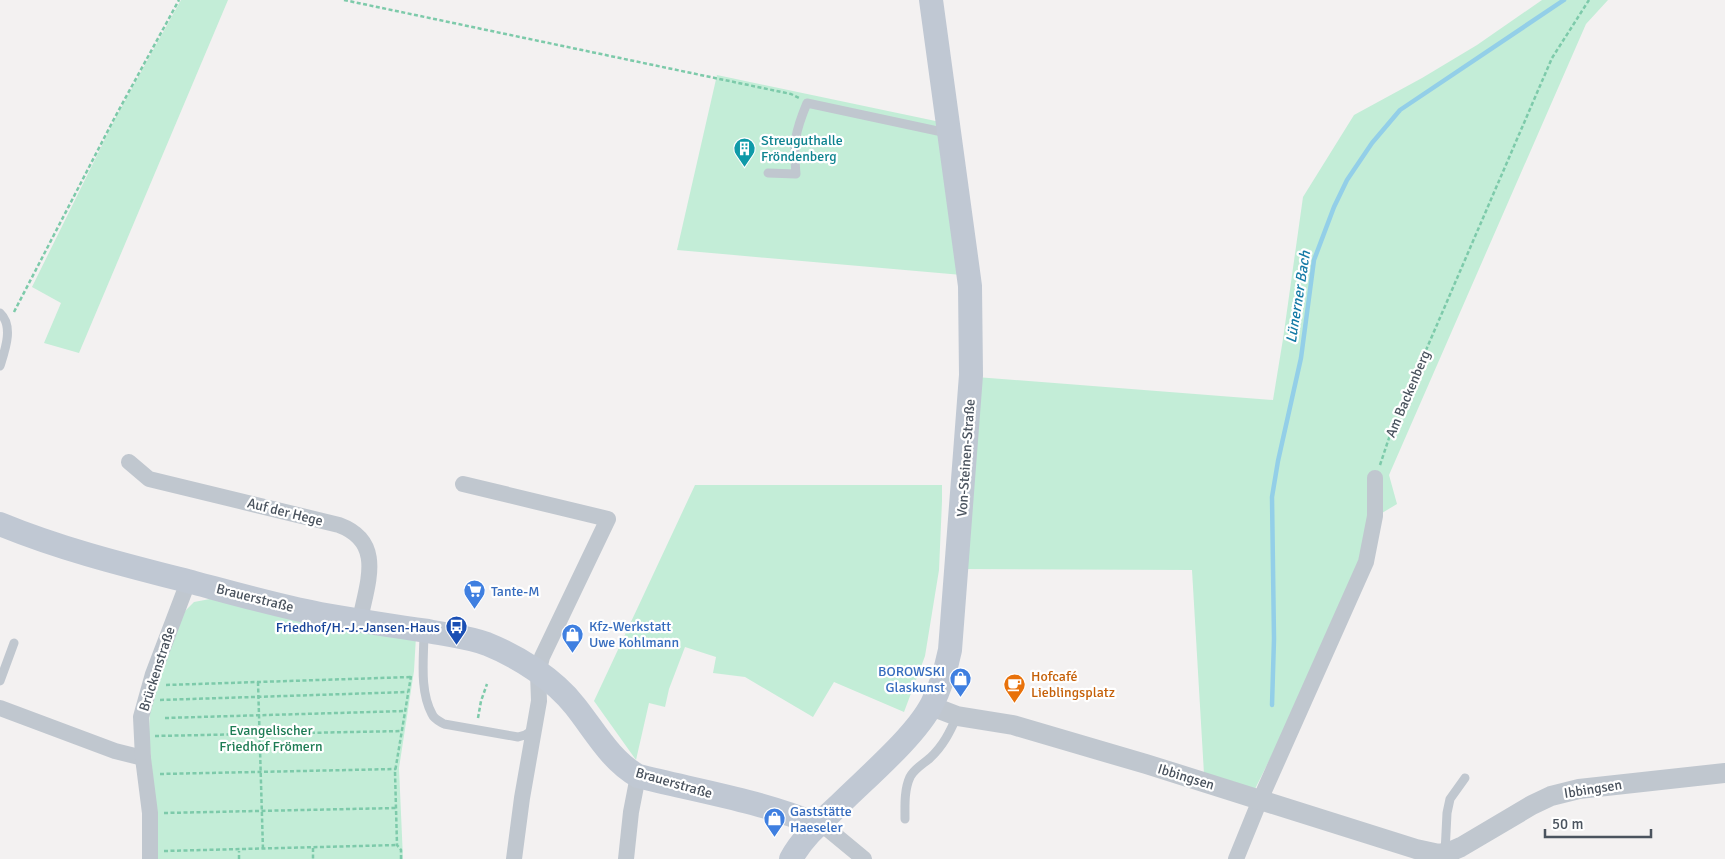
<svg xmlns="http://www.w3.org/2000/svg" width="1725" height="859" font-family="Signika,sans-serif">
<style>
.green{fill:#c3edd7}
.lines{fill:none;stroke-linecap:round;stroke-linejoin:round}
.stream{stroke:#93cfe8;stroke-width:4.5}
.path{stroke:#7dcaaa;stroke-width:2.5;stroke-dasharray:4 2.5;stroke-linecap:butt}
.service{stroke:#c0c7cf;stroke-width:9}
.minor{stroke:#c0c7cf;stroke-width:16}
.tertiary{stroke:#c0c7cf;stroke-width:20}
.secondary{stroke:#c0c8d3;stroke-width:24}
.labels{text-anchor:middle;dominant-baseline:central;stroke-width:4.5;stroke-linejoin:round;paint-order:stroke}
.culture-label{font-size:14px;fill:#0d838f;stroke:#fff;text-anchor:start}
.street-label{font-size:14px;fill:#4a535e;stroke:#fff}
.shop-label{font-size:14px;fill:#366cbe;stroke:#fff;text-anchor:start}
.transit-label{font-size:14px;fill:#164399;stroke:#fff;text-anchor:end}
.food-label{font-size:14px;fill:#c56008;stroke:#fff;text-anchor:start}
.park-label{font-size:14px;fill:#1d7c54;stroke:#fff}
.water-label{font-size:15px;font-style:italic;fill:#157ba6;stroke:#fff}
</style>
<rect width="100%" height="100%" fill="#f3f1f1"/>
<g class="green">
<polygon points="181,0 228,0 79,353 44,343 61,303 32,287 116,117"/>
<polygon points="1542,0 1608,0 1586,24 1389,475 1397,504 1377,516 1333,633 1255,789 1204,774 1192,570 961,569 976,377 1273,400 1283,339 1303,197 1354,115 1422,78 1477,45"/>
<polygon points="717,75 945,123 962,275 677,250"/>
<polygon points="695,485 942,485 942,501 939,570 925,656 904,712 834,682 813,717 745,677 713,673 716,657 685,647 669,689 665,707 649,703 636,760 594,701"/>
<polygon points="210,599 416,636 414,671 399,768 403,859 158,859 149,734 150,705 183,613 194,602"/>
</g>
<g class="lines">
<polyline class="stream" points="1272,705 1274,639 1272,497 1278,461 1301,358 1314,260 1334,207 1347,180 1372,143 1400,110 1564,0"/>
<g class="path">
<polyline points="344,0 791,94 799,98"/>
<polyline points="14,312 115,117 179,0"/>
<polyline points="1380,465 1392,429 1552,58 1589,0"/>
<polyline points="258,682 263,850"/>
<polyline points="166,685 411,677"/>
<polyline points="160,700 408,692"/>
<polyline points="165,718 405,711"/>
<polyline points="478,718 481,701 487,684"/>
<polyline points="155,736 402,731"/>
<polyline points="160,774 396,769"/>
<polyline points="164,813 396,808"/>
<polyline points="313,848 313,859"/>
<polyline points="164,851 397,845"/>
<polyline points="239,859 239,851"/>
<polyline points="401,859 401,850 397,845 395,772 411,676"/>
</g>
<g class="service">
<path d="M768,173L796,174C793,143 795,132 807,103L947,133"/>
<path d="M0,313C14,326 5,350 0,366"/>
<path d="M424,631C424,657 419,690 432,714C434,719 439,721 444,724L518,737L525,735L533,730"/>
<polyline points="0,681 14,643"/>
<path d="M905,819C905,806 904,790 910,777C914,769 923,764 930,758C943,746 950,732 957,716"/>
<polyline points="1445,853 1447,813 1450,799 1465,778"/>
</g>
<g class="minor">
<path d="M129,462L149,479L339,525C385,542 367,583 360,620"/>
<polyline points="463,484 608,519 542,657 538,673 539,701 522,798 514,859"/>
<polyline points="0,708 115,751 143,758"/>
<polyline points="818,825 829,830 864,859"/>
<polyline points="150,859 150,813 143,758 141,717 153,674 188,582"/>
<polyline points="626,859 631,812 638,776"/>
<polyline points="1236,859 1260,800 1366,562 1375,516 1375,478"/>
</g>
<polyline class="tertiary" points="931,706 957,716 1013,725 1146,764 1416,849 1439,854 1452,851 1461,847 1532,805 1551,796 1579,789 1725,773"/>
<g class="secondary">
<path d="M0,524C63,550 129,566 195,583C236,594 278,606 320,614C355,620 392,626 428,631C447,635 468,637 487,644C519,657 554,679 575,706C595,731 610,760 638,776C698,791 761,801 818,825"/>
<path d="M791,859C802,838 822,821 839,805C866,778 915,737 932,704C941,687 946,669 950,650L971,375L970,286L931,0"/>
</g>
</g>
<defs>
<symbol id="building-pin" viewBox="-11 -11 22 30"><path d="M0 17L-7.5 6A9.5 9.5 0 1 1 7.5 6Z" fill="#0f9aa8" stroke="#fff"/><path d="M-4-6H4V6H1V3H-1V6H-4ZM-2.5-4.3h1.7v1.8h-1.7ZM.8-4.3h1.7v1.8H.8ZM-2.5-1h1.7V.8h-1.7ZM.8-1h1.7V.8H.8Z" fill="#fff"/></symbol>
<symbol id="supermarket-pin" viewBox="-11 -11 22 30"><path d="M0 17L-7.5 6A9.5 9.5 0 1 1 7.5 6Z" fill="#3f7fe0" stroke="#fff"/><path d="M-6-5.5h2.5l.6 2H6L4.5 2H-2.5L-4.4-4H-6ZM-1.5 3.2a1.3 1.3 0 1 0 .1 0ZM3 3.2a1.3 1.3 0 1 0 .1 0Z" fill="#fff"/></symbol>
<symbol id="bus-pin" viewBox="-11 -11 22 30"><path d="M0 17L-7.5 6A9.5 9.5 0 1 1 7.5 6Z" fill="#1a4fb4" stroke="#fff"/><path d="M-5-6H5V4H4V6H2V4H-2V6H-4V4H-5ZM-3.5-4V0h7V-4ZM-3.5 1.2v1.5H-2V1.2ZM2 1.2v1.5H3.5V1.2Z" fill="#fff"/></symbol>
<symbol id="shop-pin" viewBox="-11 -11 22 30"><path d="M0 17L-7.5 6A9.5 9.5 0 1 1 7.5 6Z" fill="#3f7fe0" stroke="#fff"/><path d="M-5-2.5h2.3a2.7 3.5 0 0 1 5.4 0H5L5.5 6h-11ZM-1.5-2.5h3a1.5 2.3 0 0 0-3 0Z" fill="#fff"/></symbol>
<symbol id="cafe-pin" viewBox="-11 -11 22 30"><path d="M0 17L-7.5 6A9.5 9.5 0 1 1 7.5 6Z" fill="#e8710a" stroke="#fff"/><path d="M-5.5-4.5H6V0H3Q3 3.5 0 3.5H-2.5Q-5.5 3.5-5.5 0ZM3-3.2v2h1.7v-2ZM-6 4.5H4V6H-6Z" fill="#fff"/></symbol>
</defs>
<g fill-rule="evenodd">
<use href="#building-pin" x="732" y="136" width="25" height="34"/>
<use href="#supermarket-pin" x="462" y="578" width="25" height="34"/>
<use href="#bus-pin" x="444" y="614" width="25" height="34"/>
<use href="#shop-pin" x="560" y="622" width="25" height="34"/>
<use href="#shop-pin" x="948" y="666" width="25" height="34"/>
<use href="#cafe-pin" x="1002" y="672" width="25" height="34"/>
<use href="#shop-pin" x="762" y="806" width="25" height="34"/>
</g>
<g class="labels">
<g class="culture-label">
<text x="761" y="140">Streuguthalle<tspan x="761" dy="16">Fröndenberg</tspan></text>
</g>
<g class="street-label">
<text transform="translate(1408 394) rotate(-67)">Am Backenberg</text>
<text transform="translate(966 458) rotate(-86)">Von-Steinen-Straße</text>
<text transform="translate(285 512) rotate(14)">Auf der Hege</text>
<text transform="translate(255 598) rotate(14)">Brauerstraße</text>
<text transform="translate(157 669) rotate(-72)">Brückenstraße</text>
<text transform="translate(1186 777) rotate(17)">Ibbingsen</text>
<text transform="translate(674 783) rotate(16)">Brauerstraße</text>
<text transform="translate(1593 789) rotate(-9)">Ibbingsen</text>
</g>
<g class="shop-label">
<text x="491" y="591">Tante-M</text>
<text x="589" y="626">Kfz-Werkstatt<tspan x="589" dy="16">Uwe Kohlmann</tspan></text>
<text x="945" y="671" text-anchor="end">BOROWSKI<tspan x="945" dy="16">Glaskunst</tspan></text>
<text x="790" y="811">Gaststätte<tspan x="790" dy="16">Haeseler</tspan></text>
</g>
<g class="transit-label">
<text x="440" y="627">Friedhof/H.-J.-Jansen-Haus</text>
</g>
<g class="food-label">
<text x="1031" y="676">Hofcafé<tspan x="1031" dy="16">Lieblingsplatz</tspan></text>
</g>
<g class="park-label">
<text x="271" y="730">Evangelischer<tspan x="271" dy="16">Friedhof Frömern</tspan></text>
</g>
<g class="water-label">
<text transform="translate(1298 297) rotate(-81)">Lünerner Bach</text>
</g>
</g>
<path d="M1545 829v8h106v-8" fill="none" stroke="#4a535e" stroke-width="2.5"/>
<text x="1552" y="829" font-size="15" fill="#4a535e" stroke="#ffffff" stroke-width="4" paint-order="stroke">50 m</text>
</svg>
